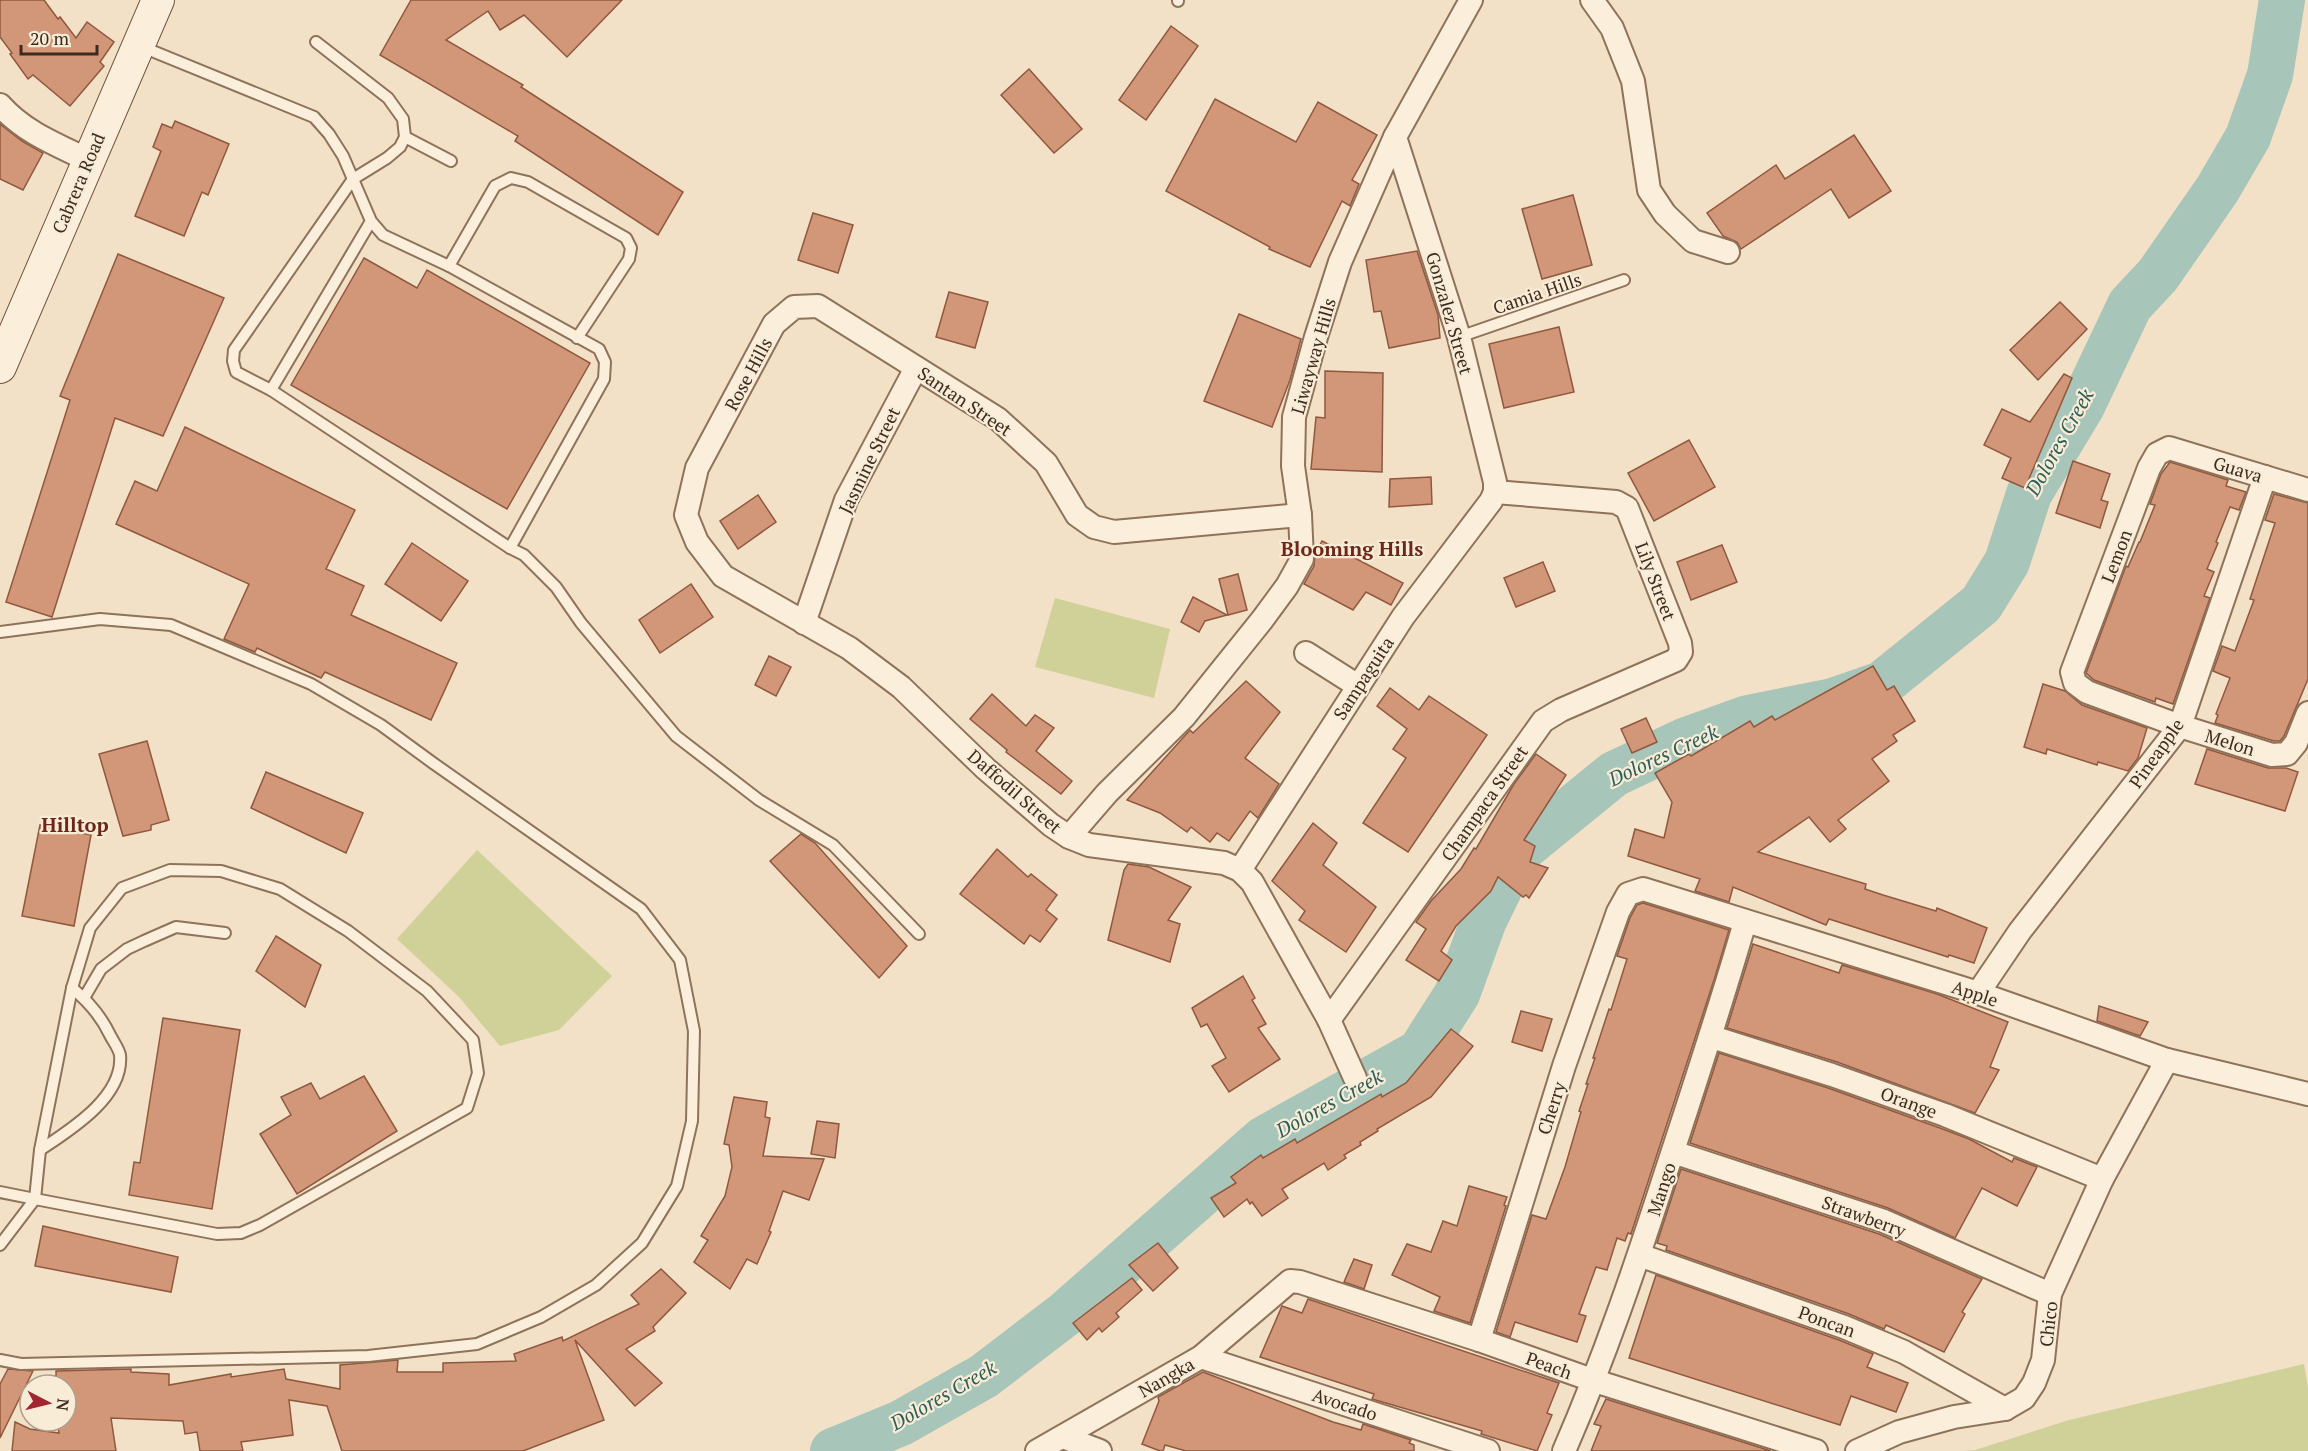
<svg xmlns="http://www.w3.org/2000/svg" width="2308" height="1451" font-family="'PT Serif',serif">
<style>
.green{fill:#cfd199}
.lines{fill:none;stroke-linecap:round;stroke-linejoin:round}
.river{stroke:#a8c5ba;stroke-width:46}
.building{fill:#d29779;stroke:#90583e;stroke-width:1.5}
.service-casing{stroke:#8f725a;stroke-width:14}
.minor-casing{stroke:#8f725a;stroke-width:26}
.secondary-casing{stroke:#71533d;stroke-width:34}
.service{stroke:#fbefdb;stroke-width:10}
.minor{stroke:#fbefdb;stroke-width:22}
.secondary{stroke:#fbefdb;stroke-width:32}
.labels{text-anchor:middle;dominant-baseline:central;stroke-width:4.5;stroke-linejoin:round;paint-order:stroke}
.street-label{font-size:18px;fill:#3e2b1f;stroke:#f8ecd7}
.water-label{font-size:20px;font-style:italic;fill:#2d5f58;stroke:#f8ecd7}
.neighbourhood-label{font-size:20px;font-weight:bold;fill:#6e261b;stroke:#f8ecd7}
</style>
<rect width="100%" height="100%" fill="#f2e1c6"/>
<g class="green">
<polygon points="1055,598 1170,629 1154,698 1035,667"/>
<polygon points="477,850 612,976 559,1030 500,1046 459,997 397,939"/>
<polygon points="2304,1364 2308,1388 2308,1451 1962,1451 1975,1450 2069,1420"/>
</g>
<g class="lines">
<polyline class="river" points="833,1451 901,1423 984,1376 1065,1314 1264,1139 1420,1052 1457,994 1484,920 1517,853 1614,774 1684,741 1748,718 1833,701 1882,684 1981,604 2007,562 2029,494 2082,406 2130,305 2158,275 2217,190 2248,137 2270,75 2282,0"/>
</g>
<g class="building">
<polygon points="0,0 44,0 58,19 60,17 76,38 87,22 114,42 100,62 104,66 70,106 33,75 28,79 10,54 12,53 0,37"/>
<polygon points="411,0 622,0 567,57 524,15 500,30 488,11 446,40 523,85 521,87 683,192 658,235 515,141 518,136 380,55"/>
<polygon points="1171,26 1198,46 1146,120 1119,100"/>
<polygon points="1029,69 1082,129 1054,153 1001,95"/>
<polygon points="1215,99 1296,142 1318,102 1377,135 1352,180 1359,184 1350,206 1342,201 1310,267 1269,249 1270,247 1166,191"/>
<polygon points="175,121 229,144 208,195 202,192 184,236 135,216 161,151 153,147 162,124 172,128"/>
<polygon points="0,124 22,141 43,153 23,190 0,179"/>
<polygon points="1854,135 1891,191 1849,218 1831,189 1741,249 1737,242 1723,236 1707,213 1776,165 1785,179"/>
<polygon points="1573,195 1592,265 1542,279 1522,209"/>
<polygon points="813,213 853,225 838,273 798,260"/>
<polygon points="1417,251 1438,315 1440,338 1389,348 1381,311 1374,312 1366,260"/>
<polygon points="118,254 224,298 163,436 115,418 52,617 6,602 70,400 60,396"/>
<polygon points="364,258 417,288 427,270 590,363 507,509 291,385"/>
<polygon points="949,292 988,302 975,348 936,337"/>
<polygon points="2060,302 2087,329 2038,380 2010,350"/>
<polygon points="1239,314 1301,339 1290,380 1272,427 1204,401"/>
<polygon points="1559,327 1574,392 1504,408 1489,344"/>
<polygon points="1325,371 1383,373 1382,472 1311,469 1316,417 1325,418"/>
<polygon points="2064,374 2072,378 2025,488 2002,478 2011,458 1984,445 2002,409 2030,422"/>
<polygon points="185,427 355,510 326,569 364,586 351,615 457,663 431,720 325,672 321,678 257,648 255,652 224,639 249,584 116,524 135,481 157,491"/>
<polygon points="1689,440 1715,487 1654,521 1628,473"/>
<polygon points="2073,461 2110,474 2101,500 2108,502 2100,528 2056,513"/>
<polygon points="2170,462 2228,480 2226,486 2246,492 2239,510 2230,507 2216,542 2218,543 2207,569 2214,572 2204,596 2210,598 2173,704 2156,698 2155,702 2094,680 2086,673 2126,566 2128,567 2139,542 2140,542 2155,505 2150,504 2161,474"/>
<polygon points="1431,477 1432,504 1389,507 1390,479"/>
<polygon points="2274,494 2308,503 2308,679 2284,736 2280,741 2274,741 2215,723 2218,715 2216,714 2230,678 2213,671 2222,646 2235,651 2254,600 2250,599 2275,523 2265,520"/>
<polygon points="758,495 776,522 738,549 720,521"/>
<polygon points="1322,541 1403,583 1391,605 1366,592 1353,610 1304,584 1314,566 1315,554"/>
<polygon points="412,543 468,581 441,621 385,584"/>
<polygon points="1722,545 1737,582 1691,600 1677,562"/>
<polygon points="1543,562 1555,591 1516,607 1504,578"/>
<polygon points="1238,574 1247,610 1228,615 1219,579"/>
<polygon points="691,584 713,617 660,653 639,620"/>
<polygon points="1193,597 1227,615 1205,621 1199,632 1181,622"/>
<polygon points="769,656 791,667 776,696 755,685"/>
<polygon points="1873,666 1887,690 1894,686 1915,721 1893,735 1897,741 1872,759 1889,781 1838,820 1846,829 1830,842 1809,817 1758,852 1866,884 1865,889 1883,895 1936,911 1937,908 1987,928 1974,963 1949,955 1948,957 1829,919 1826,925 1733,887 1729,902 1695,891 1700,879 1628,856 1635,829 1664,838 1672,802 1655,773 1689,754 1691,756 1750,721 1754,727 1772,716 1775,720"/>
<polygon points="1246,681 1280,712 1245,758 1279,784 1258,818 1250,811 1229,841 1217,833 1210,842 1191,827 1187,832 1160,813 1127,800 1190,730 1193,733"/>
<polygon points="2043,684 2065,691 2082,705 2147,728 2138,758 2128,771 2098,762 2097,765 2047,749 2046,754 2024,747"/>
<polygon points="1390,688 1419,710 1429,696 1487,735 1408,852 1363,823 1406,758 1393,749 1407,729 1377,706"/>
<polygon points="992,694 1026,726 1035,715 1054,728 1036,751 1072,781 1061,794 1006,752 1007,750 970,719"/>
<polygon points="1646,718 1657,742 1632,753 1621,729"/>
<polygon points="147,741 169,820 151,825 151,830 123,836 99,754"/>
<polygon points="2207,749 2268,768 2286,768 2298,772 2285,811 2195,784"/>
<polygon points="1536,754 1566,775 1524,840 1535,846 1530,862 1548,868 1529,898 1526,895 1523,897 1498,877 1491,891 1456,926 1441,951 1452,960 1439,981 1406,960 1426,929 1416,922 1431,901 1461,869 1474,848 1476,849 1514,784"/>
<polygon points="266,772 363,813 346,853 251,808"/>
<polygon points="1313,823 1337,843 1323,865 1376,907 1346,952 1299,920 1305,911 1272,881"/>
<polygon points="40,825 91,835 74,926 22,916"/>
<polygon points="801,834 815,843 907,946 879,978 770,861"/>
<polygon points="997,849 1028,877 1031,874 1057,895 1046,910 1057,919 1040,942 1030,935 1024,944 960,894"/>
<polygon points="1128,864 1149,867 1191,887 1168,920 1180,924 1170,962 1108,940 1124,870"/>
<polygon points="1643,903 1729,930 1714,980 1631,1234 1628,1233 1625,1241 1617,1238 1607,1270 1596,1267 1579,1314 1586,1316 1577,1342 1515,1322 1510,1337 1496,1332 1532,1215 1546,1219 1565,1167 1581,1112 1579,1111 1588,1084 1586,1084 1595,1058 1593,1058 1609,1009 1611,1010 1627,959 1617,956 1630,918 1637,905"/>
<polygon points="276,936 321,965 305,1007 256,971"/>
<polygon points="1753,944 1839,973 1842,965 1937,994 2008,1022 1990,1067 1999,1070 1975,1113 1837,1062 1727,1028"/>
<polygon points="1243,976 1255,998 1252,1000 1266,1024 1258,1028 1280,1059 1229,1092 1212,1066 1226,1058 1207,1024 1201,1027 1192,1008"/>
<polygon points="2099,1006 2148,1022 2140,1036 2097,1021"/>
<polygon points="1521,1011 1552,1019 1542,1051 1512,1042"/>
<polygon points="163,1018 240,1030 212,1209 129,1195 134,1162 140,1163"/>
<polygon points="1451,1029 1473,1046 1431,1097 1377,1129 1378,1131 1360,1142 1361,1145 1344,1155 1346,1158 1328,1170 1324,1163 1282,1189 1288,1198 1262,1216 1252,1202 1250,1204 1247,1199 1224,1217 1211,1198 1236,1183 1231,1177 1261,1155 1263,1158 1295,1139 1297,1143 1381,1094 1382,1097 1406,1083"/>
<polygon points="1719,1053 1828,1088 1940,1128 1969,1139 2012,1162 2014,1158 2037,1167 2017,1206 1982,1188 1955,1238 1888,1208 1690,1143"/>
<polygon points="364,1076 397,1131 297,1194 260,1134 291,1115 281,1097 311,1083 320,1099"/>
<polygon points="734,1097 767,1102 765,1117 770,1118 763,1156 824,1159 809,1200 783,1191 769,1231 771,1232 757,1264 747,1259 730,1289 694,1262 708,1240 701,1236 725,1196 732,1167 729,1145 724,1144"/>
<polygon points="817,1121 839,1124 835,1158 811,1154"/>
<polygon points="1681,1169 1879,1234 1982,1279 1962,1312 1965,1314 1944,1352 1886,1325 1884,1329 1849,1314 1666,1250 1667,1246 1657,1243"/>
<polygon points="1469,1186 1507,1197 1504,1205 1506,1206 1470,1323 1434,1311 1440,1297 1392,1275 1407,1244 1431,1252 1443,1221 1457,1226"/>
<polygon points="43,1226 178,1257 171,1292 35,1266"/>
<polygon points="1158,1243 1178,1268 1153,1291 1129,1265"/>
<polygon points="1354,1259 1372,1265 1364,1289 1344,1282"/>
<polygon points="661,1269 686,1293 653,1327 655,1331 626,1349 662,1383 635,1406 575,1340 604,1420 523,1451 342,1451 327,1406 289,1400 293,1435 241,1442 243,1451 200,1451 197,1432 185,1434 183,1421 111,1418 116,1451 12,1451 15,1422 30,1429 59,1433 57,1421 66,1421 66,1385 54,1385 53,1376 56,1376 56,1371 131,1369 131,1372 169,1374 169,1385 231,1374 231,1377 284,1369 286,1379 340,1389 340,1365 398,1360 397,1372 443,1372 443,1363 516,1361 514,1354 562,1337 563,1341 639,1304 631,1295"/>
<polygon points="1656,1275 1839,1340 1873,1354 1867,1367 1908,1383 1896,1412 1851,1396 1840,1425 1629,1358"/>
<polygon points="1132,1278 1142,1290 1116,1313 1119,1317 1102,1332 1099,1328 1087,1340 1073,1323"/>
<polygon points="1308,1299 1559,1383 1547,1413 1552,1415 1537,1451 1481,1434 1482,1431 1372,1399 1374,1394 1260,1357 1282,1306 1302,1313"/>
<polygon points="8,1369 33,1371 0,1438 0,1384"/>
<polygon points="1203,1372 1333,1422 1361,1430 1363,1424 1411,1440 1409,1443 1414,1445 1414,1451 1186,1451 1165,1445 1163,1451 1160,1451 1142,1444 1159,1401 1158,1397"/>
<polygon points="1606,1399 1771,1451 1591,1451 1601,1426 1594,1424"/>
</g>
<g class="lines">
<defs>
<g id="service">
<polyline points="1178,1 1178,0"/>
<polyline points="140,46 314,117 329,134 343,156 371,221 383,235 449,266 599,349 605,362 604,379 510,548 271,390 371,221"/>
<polyline points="405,137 451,161"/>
<polyline points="449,266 495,186 511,178 528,182 626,238 631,248 629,259 577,338"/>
<polyline points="1459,337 1624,280"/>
<polyline points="271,390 236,372 233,361 234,350 353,179 387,158 400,147 405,137 403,119 388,98 316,42"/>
<polyline points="510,548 524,555 556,587 581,623 676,736 759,800 833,845 919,934"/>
<polyline points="0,632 100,619 171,625 311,684 381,725 433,763 641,909 680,960 694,1031 692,1121 677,1186 642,1243 596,1285 541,1317 477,1344 368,1356 21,1364 0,1360"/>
<polyline points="84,998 101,969 127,949 144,941 176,927 225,933"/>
<path d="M40,1150C70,1130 124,1097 120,1055C119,1049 113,1041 110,1035C101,1016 88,1001 72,988"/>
<polyline points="0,1192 35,1199 217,1234 241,1233 260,1225 467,1108 478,1073 473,1040 427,991 348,931 280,889 221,871 170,870 122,888 90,928 72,988 40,1150 35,1199 0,1245"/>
</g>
<g id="minor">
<polyline points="1592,0 1612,28 1633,81 1649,190 1665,214 1693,241 1728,252"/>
<path d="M0,105C24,132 55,144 88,160"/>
<polyline points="2308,490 2169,448 2157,454 2149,468 2072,672 2075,683 2087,692 2180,726 2272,755 2287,754 2296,743 2308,713"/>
<polyline points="1300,515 1114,532 1094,527 1077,515 1046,463 998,419 818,306 794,307 774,324 697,468 686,515 697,542 723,576 849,648 901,687 986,769 1051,825 1069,837 1089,845 1224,863 1240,870 1252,882 1329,1020 1355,1078"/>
<polyline points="804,623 846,500 916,368"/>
<polyline points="1306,653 1358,686"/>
<polyline points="1069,837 1107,793 1184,717 1262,620 1287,586 1302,559 1300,515 1293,466 1294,417 1316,337 1340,262 1395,137 1471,0"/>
<polyline points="1240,870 1403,617 1491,501 1495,492 1495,482 1459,337 1395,137"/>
<polyline points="1978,993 2020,931 2180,726 2265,477"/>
<polyline points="1329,1020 1543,721 1561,710 1676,660 1681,652 1680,643 1627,508 1616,502 1495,492"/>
<polyline points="1712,1037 1832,1075 1945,1115 2102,1179"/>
<polyline points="1673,1152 1884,1221 2050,1294"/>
<polyline points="1639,1255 1844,1327 1904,1352 2005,1409"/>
<polyline points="1479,1340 1564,1066 1618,912 1628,894 1643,889 1978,993 2167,1060 2308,1094"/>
<polyline points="1201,1357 1488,1451"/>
<polyline points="1063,1437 1100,1451"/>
<polyline points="1037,1451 1201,1357 1290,1281 1300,1282 1479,1340 1595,1381 1816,1451"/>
<path d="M1564,1451C1604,1359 1636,1265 1667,1169C1694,1087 1721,1005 1745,922"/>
<polyline points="1857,1451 1899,1432 1954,1417 2005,1409 2024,1398 2034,1383 2043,1360 2050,1294 2102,1179 2167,1060"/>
</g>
<polyline id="secondary" points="0,367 158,0"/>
</defs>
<use href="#service" class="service-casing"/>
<use href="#minor" class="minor-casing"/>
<use href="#secondary" class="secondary-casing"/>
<use href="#service" class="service"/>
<use href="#minor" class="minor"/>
<use href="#secondary" class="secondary"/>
</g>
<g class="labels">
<g class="street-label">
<text transform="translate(78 183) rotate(-67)">Cabrera Road</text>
<text transform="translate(1537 293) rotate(-19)">Camia Hills</text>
<text transform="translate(1450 313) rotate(74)">Gonzalez Street</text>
<text transform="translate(1313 356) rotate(-74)">Liwayway Hills</text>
<text transform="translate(748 374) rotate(-62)">Rose Hills</text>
<text transform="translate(965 401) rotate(34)">Santan Street</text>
<text transform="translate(869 460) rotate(-64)">Jasmine Street</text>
<text transform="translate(2238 469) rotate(17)">Guava</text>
<text transform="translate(2116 556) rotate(-69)">Lemon</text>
<text transform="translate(1656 581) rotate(69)">Lily Street</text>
<text transform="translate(1363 678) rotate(-57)">Sampaguita</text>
<text transform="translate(2230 742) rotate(17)">Melon</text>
<text transform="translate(2156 753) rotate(-55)">Pineapple</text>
<text transform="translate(1015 791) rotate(41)">Daffodil Street</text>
<text transform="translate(1484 803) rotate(-55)">Champaca Street</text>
<text transform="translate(1975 993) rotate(18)">Apple</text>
<text transform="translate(1909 1102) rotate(20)">Orange</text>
<text transform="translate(1551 1108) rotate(-72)">Cherry</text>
<text transform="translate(1661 1189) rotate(-72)">Mango</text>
<text transform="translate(1864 1216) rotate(20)">Strawberry</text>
<text transform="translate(1827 1321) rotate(20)">Poncan</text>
<text transform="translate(2048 1324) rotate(-83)">Chico</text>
<text transform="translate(1549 1365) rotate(20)">Peach</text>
<text transform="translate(1166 1377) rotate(-30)">Nangka</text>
<text transform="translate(1345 1404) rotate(18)">Avocado</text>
</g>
<g class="water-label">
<text transform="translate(2059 442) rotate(-61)">Dolores Creek</text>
<text transform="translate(1663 755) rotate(-25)">Dolores Creek</text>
<text transform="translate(1329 1103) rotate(-29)">Dolores Creek</text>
<text transform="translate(943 1395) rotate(-30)">Dolores Creek</text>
</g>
<g class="neighbourhood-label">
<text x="1352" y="548">Blooming Hills</text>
<text x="75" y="824">Hilltop</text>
</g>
</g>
<g transform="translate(48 1403) rotate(97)"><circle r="28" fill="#f8ecd7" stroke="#ae9f8d" stroke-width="1.5"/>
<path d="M0-4.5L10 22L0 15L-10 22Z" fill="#a32530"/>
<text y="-9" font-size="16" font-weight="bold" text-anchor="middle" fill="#3e2b1f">N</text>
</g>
<path d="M21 45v9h76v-9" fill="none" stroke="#3e2b1f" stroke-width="3"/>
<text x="30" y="45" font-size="18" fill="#3e2b1f" stroke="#f8ecd7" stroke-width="4.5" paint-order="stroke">20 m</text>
</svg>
